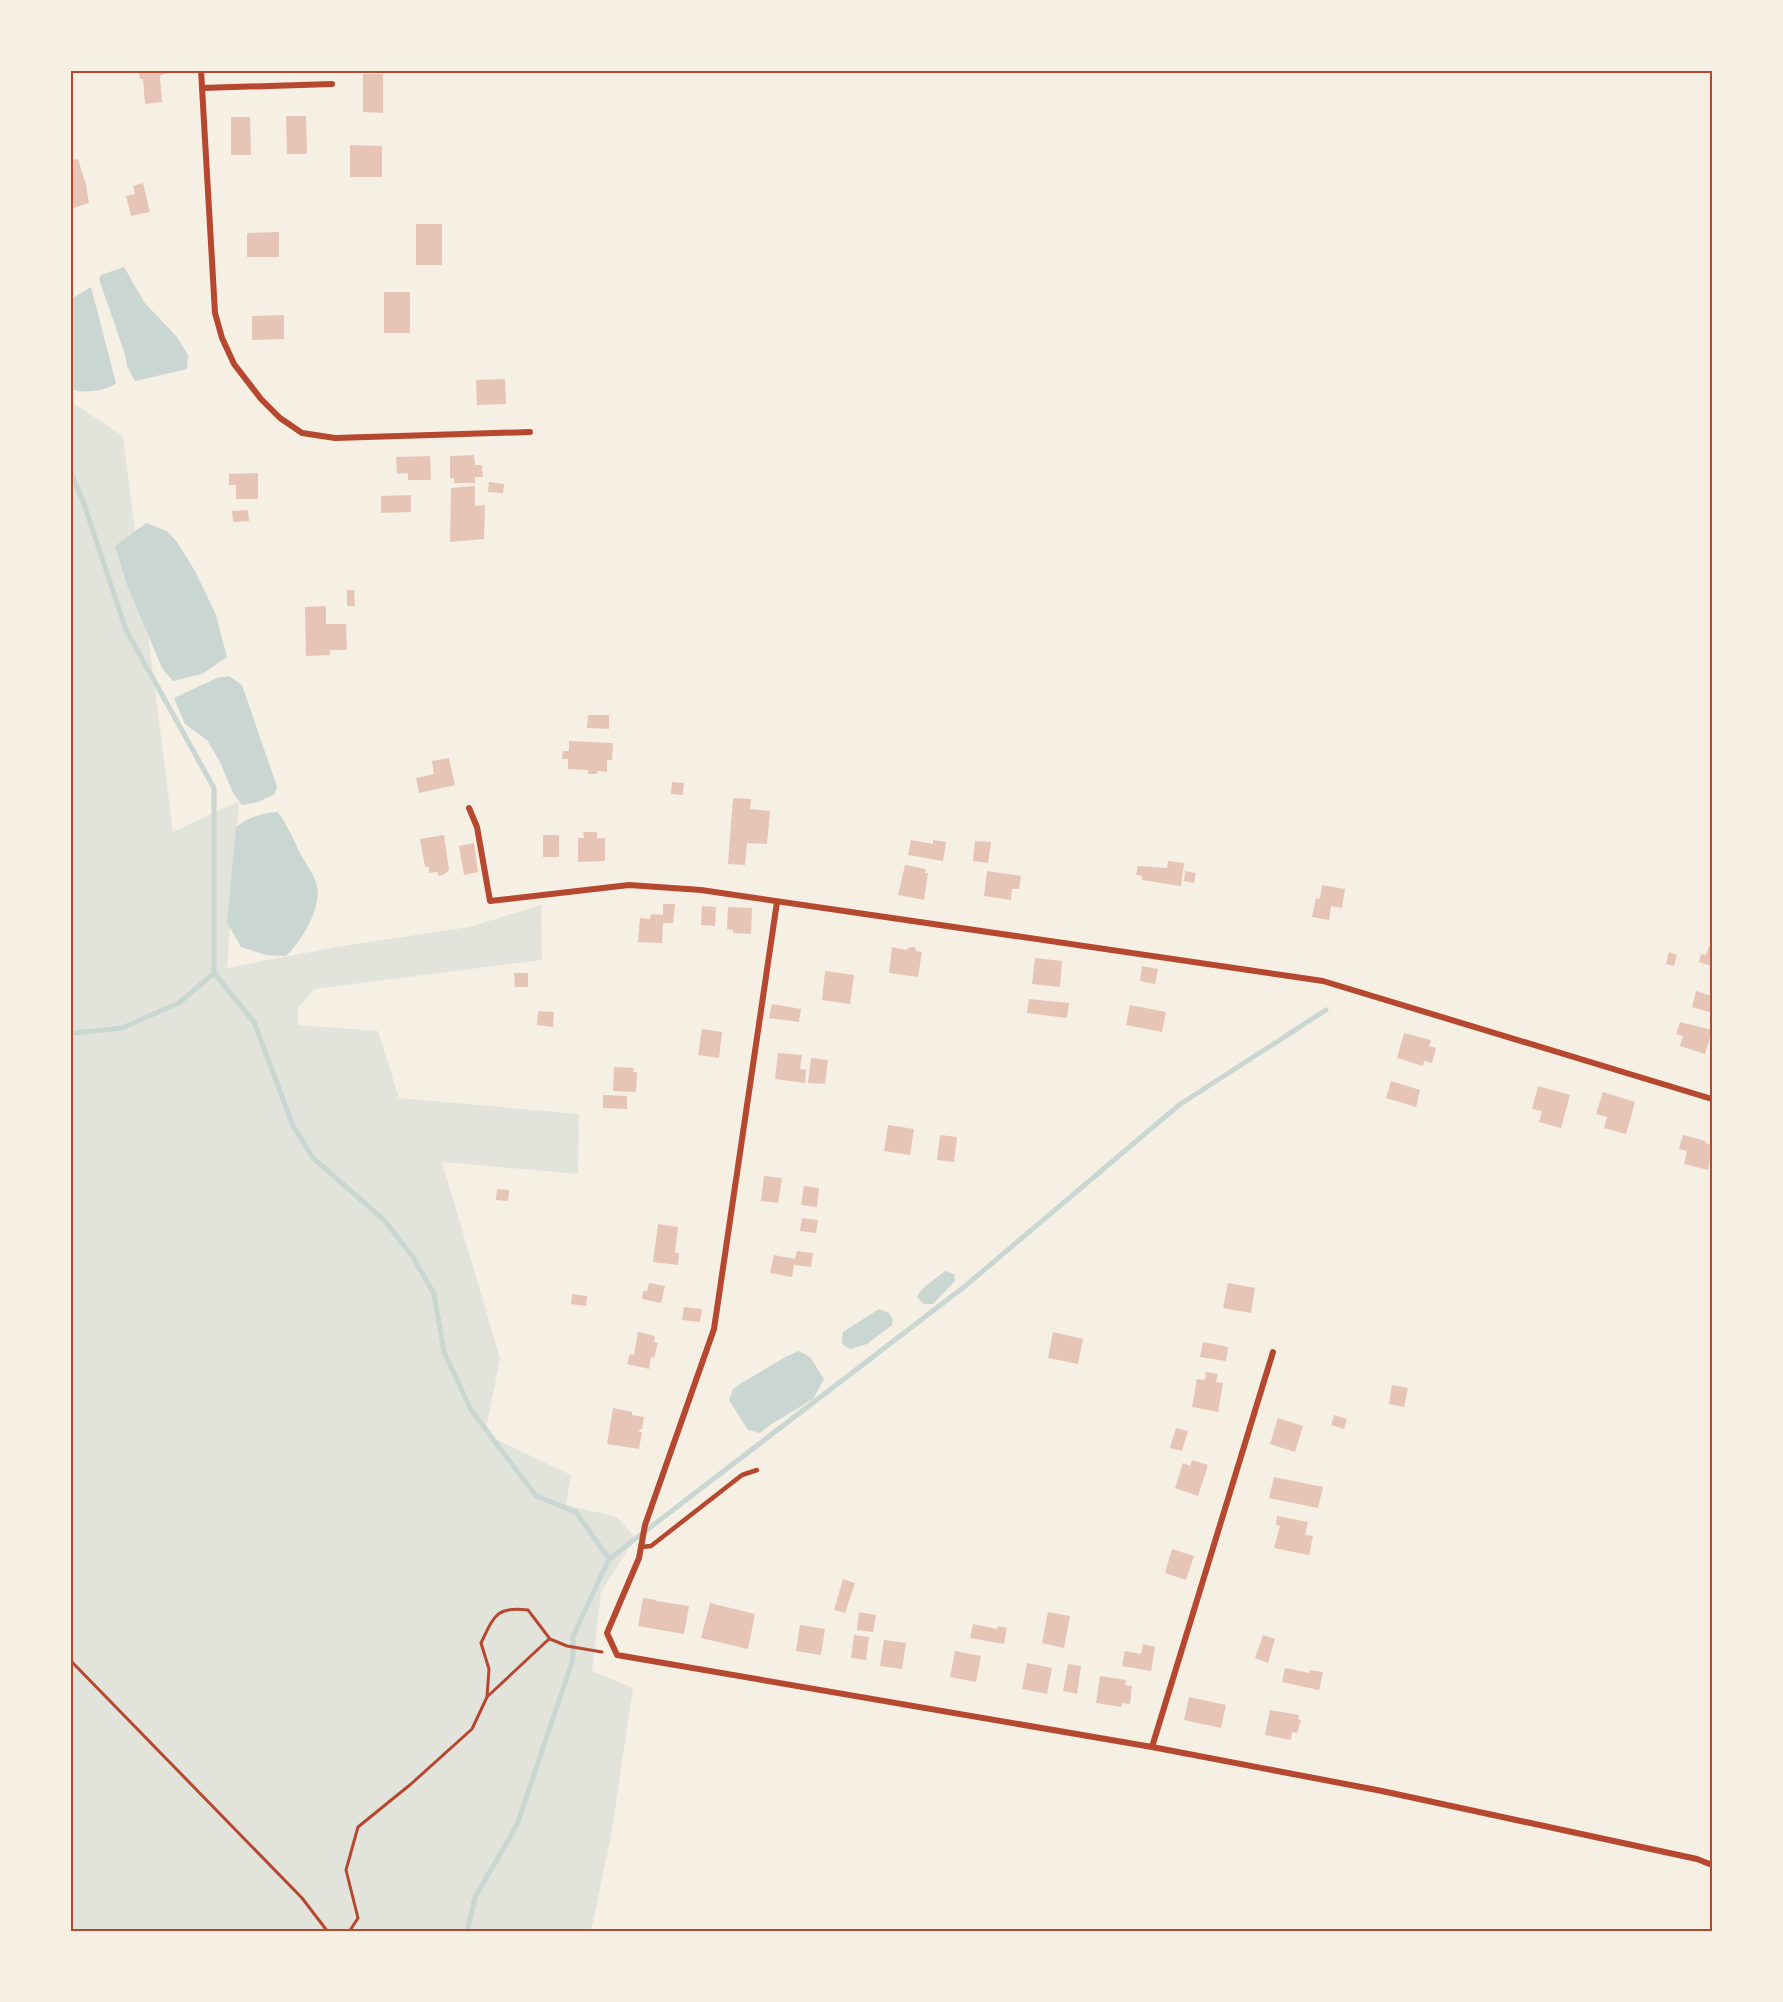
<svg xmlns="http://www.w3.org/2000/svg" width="1783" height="2002" font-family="Poppins,sans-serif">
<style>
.green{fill:#e2e4dc}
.water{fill:#c9d6d2}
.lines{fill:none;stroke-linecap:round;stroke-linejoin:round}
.stream{stroke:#c9d6d2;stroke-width:5}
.building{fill:#e6c5b7}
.path{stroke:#b5482f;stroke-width:3}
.service{stroke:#b5482f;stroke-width:4.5}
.minor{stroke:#b5482f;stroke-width:6}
.neatline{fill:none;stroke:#b5482f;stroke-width:2}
</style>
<rect width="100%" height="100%" fill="#f6efe4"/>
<polygon class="green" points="70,401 123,436 173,832 239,801 227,968 336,947 469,927 541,905 542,960 314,989 298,1008 298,1025 378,1031 399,1098 579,1114 578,1174 442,1162 500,1358 485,1434 571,1475 566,1505 617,1517 635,1538 601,1592 592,1671 633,1688 611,1836 591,1931 71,1931"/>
<g class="water">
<polygon points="124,267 144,302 177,337 188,355 187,369 135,381 127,366 125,354 99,279 101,275"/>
<path d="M91,287L116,383C108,391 80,394 71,389V299Z"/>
<polygon points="146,523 167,531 177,542 195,571 216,615 227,657 202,674 173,681 162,668 127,585 115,546"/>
<polygon points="229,676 242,685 277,787 275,794 258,802 242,805 233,793 220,762 207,740 185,724 174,698 217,678"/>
<path d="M278,812C287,825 293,838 300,853C305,862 312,872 316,882C324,905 302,941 286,956L266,955L241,947L227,922L236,827C249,817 262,813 278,812Z"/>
<path d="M945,1271L954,1274L955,1281L933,1304H923L917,1297C923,1285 935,1280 945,1271Z"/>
<polygon points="879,1309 889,1313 893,1320 892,1325 867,1344 850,1349 842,1344 843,1332"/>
<polygon points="799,1351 810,1357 824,1379 813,1399 770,1425 760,1433 748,1430 729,1400 733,1389 740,1384 787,1356"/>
</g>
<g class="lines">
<g class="stream">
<polyline points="70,470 83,501 126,630 214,788 214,973 254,1022 293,1126 313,1158 384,1220 413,1257 434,1294 444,1352 471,1410 536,1496 576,1512 609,1559 573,1636 573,1659 517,1825 475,1897 467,1932"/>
<polyline points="70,1032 74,1033 122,1028 179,1003 214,973"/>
<polyline points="609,1559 964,1287 1179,1105 1326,1010"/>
</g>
</g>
<g class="building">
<polygon points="139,70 165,70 165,74 161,75 160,78 162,102 145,104 143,79 140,79"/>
<polygon points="363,74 383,74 383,113 363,112"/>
<polygon points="286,116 306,116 307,154 287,154"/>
<polygon points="231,117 250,117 251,155 231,155"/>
<polygon points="350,145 382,146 382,177 350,177"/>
<polygon points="78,159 86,185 89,203 70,209 70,161"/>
<polygon points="143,183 150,212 131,216 126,196 135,194 133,186"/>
<rect x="416" y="224" width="26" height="41"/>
<polygon points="279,232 279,257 247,257 247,233"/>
<rect x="384" y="292" width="26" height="41"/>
<polygon points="284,315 284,339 252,340 252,316"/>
<polygon points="505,379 506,404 477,405 476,380"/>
<polygon points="474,455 475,465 482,465 483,477 475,477 475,483 454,483 454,478 450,478 450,456"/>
<polygon points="430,456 431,480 408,480 408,473 397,474 396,457"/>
<polygon points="258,473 258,499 236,499 236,485 229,485 229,474"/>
<polygon points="489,482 504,484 503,493 488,492"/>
<polygon points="475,486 475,506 485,505 484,539 450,542 451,488"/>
<polygon points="411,495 411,512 381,513 381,496"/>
<polygon points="248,510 249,521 233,522 232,511"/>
<polygon points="347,590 354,590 355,606 347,606"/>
<polygon points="326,606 326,624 346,624 347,650 330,650 330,655 306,656 305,607"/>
<polygon points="588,715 609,715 609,729 587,728"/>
<polygon points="569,741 613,743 612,760 607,760 607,772 597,771 597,774 588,774 588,770 568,769 568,759 562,759 563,751 569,751"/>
<polygon points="449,758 455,785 419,793 416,778 434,774 432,761"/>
<polygon points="672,782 684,783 683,795 671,794"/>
<polygon points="733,798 751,799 750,809 770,811 767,844 747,843 745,865 728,864"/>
<polygon points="583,832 597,832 597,838 605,838 605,861 578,862 578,838 584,838"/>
<polygon points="444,835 449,870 445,874 439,876 437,872 429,873 429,867 425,867 420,839"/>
<rect x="543" y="835" width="16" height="22"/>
<polygon points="911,840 933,844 933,840 946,842 943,861 908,855"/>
<polygon points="975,841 991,842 988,863 973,861"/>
<polygon points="474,843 478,872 464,875 459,846"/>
<polygon points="1168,861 1184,863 1181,886 1142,880 1142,876 1136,875 1138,866 1167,868"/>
<polygon points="905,865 926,869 925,873 928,873 924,900 898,895"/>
<polygon points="987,871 1021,876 1019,889 1012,889 1011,900 984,896"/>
<polygon points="1185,871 1196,873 1194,883 1184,881"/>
<polygon points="1322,885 1345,889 1342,908 1331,906 1329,920 1312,917 1316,898 1320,899"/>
<polygon points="663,904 675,904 673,923 663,923 662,943 638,942 640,918 650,919 651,914 663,915"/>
<polygon points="702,906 716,907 715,926 701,925"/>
<polygon points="728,907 752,908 751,934 733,933 733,930 727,929"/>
<polygon points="1709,946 1712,947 1712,966 1699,962 1701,954 1706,955"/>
<polygon points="892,947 906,950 910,947 915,947 916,951 922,952 918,977 889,973"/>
<polygon points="1669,952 1677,955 1674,966 1666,964"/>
<polygon points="1035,958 1062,961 1060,987 1032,984"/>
<polygon points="1142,966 1158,969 1155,984 1140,981"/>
<polygon points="825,971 854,975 850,1004 822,1000"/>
<polygon points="514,973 528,973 528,987 515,987"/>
<polygon points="1696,991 1712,996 1712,1013 1692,1007"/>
<polygon points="1029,999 1069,1003 1067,1018 1027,1013"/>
<polygon points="772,1004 801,1009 799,1022 769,1018"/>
<polygon points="1130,1005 1166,1012 1162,1032 1126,1025"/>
<polygon points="538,1011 554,1012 553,1027 537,1025"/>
<polygon points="1680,1022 1712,1030 1705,1054 1680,1046 1683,1036 1676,1034"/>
<polygon points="702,1029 722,1032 719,1058 698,1055"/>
<polygon points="1404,1033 1431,1040 1429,1046 1436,1048 1432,1063 1424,1061 1423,1066 1397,1058"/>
<polygon points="778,1053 802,1055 800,1069 806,1070 805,1083 775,1079"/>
<polygon points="811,1058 828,1060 825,1084 808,1083"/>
<polygon points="614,1067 634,1068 633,1072 637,1072 636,1092 613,1091"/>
<polygon points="1391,1081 1420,1090 1416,1107 1386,1098"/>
<polygon points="1538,1086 1570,1095 1561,1128 1539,1122 1542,1111 1532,1109"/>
<polygon points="1603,1092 1635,1102 1626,1134 1604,1128 1607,1117 1596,1114"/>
<polygon points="603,1095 627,1096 627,1109 603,1108"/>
<polygon points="888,1125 914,1129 910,1155 884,1151"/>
<polygon points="940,1135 957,1137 954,1162 937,1160"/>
<polygon points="1683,1135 1706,1141 1705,1143 1712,1145 1708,1170 1684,1164 1687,1151 1679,1149"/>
<polygon points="764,1176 782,1178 778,1203 761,1201"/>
<polygon points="804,1186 819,1188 817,1207 801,1205"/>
<polygon points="497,1189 509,1190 508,1201 496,1200"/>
<polygon points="802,1218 818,1220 816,1233 800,1231"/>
<polygon points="658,1224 678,1227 675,1253 679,1253 678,1265 653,1262"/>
<polygon points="797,1251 813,1253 811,1267 794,1265 792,1277 770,1273 774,1255 795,1259"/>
<polygon points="649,1283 665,1286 661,1303 642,1299 643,1291 647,1291"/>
<polygon points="1228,1283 1255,1288 1251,1313 1223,1308"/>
<polygon points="572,1294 587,1296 586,1306 571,1304"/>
<polygon points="684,1307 702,1309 700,1322 682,1320"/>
<polygon points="638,1332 655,1336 654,1342 658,1343 654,1358 651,1357 649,1369 627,1364 630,1354 634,1355"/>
<polygon points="1053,1332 1083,1339 1078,1364 1048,1358"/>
<polygon points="1203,1342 1228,1347 1226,1361 1200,1357"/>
<polygon points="1206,1372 1218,1374 1216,1382 1223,1383 1218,1412 1192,1407 1197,1379 1205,1380"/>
<polygon points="1392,1385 1408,1388 1404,1407 1389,1404"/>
<polygon points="613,1408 632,1412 632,1415 644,1417 642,1429 640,1429 639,1432 642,1432 639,1449 607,1444"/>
<polygon points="1334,1415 1347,1419 1344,1429 1331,1425"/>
<polygon points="1278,1418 1303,1426 1295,1452 1270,1444"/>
<polygon points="1176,1428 1188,1431 1182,1451 1170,1448"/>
<polygon points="1192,1460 1208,1465 1198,1496 1175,1488 1183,1463 1190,1466"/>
<polygon points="1274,1477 1323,1487 1318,1508 1269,1498"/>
<polygon points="1277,1516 1308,1522 1305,1535 1313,1536 1309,1555 1274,1548 1280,1526 1276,1525"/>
<polygon points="1172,1549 1194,1556 1186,1580 1165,1573"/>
<polygon points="843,1579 855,1583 845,1613 834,1610"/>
<polygon points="643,1598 656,1600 656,1601 689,1606 684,1634 638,1626"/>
<polygon points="710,1603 755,1614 748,1649 701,1638"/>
<polygon points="859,1612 876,1615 873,1632 857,1630"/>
<polygon points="1048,1612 1070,1616 1064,1648 1042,1643"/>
<polygon points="973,1624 997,1629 998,1626 1007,1628 1004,1644 970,1638"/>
<polygon points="800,1625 825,1629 821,1655 796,1651"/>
<polygon points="854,1635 869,1637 866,1660 851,1658"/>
<polygon points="1263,1635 1275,1639 1268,1663 1255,1658"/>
<polygon points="884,1640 906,1643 902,1669 880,1666"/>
<polygon points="1143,1644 1155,1647 1151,1671 1122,1666 1125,1651 1141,1654"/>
<polygon points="955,1651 981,1656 976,1682 950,1677"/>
<polygon points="1027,1663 1052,1668 1047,1694 1022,1689"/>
<polygon points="1068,1664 1081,1666 1077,1694 1063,1691"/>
<polygon points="1285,1668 1310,1673 1310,1670 1323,1672 1319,1690 1282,1682"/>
<polygon points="1100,1676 1126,1680 1125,1685 1132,1686 1130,1704 1122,1703 1122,1707 1096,1703"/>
<polygon points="1189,1697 1226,1705 1221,1728 1184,1720"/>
<polygon points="1270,1710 1299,1715 1298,1719 1301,1720 1297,1733 1292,1732 1291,1740 1265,1735"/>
</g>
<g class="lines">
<g class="path">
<polyline points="70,1660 302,1898 328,1932"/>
<polyline points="488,1696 549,1639"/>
<path d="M349,1932L358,1918L346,1870L358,1827L411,1784L472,1729L487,1697L489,1669L481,1643C494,1616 496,1606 528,1610L550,1639L567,1646L602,1652"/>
</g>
<polyline class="service" points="641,1547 651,1546 742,1475 757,1470"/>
<g class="minor">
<polyline points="201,70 215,313 222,338 234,364 261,399 280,418 302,433 335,438 530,432"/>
<polyline points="202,88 332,84"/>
<polyline points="469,808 477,827 490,901 629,885 701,890 1323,981 1712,1099"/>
<polyline points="777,902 714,1329 645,1525 639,1558 607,1633 617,1655 1152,1747 1382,1791 1697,1859 1712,1865"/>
<polyline points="1152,1747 1273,1352"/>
</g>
</g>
<rect width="1783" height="2002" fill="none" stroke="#f6efe4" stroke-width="144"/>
<rect x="72" y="72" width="1639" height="1858" class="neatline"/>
</svg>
